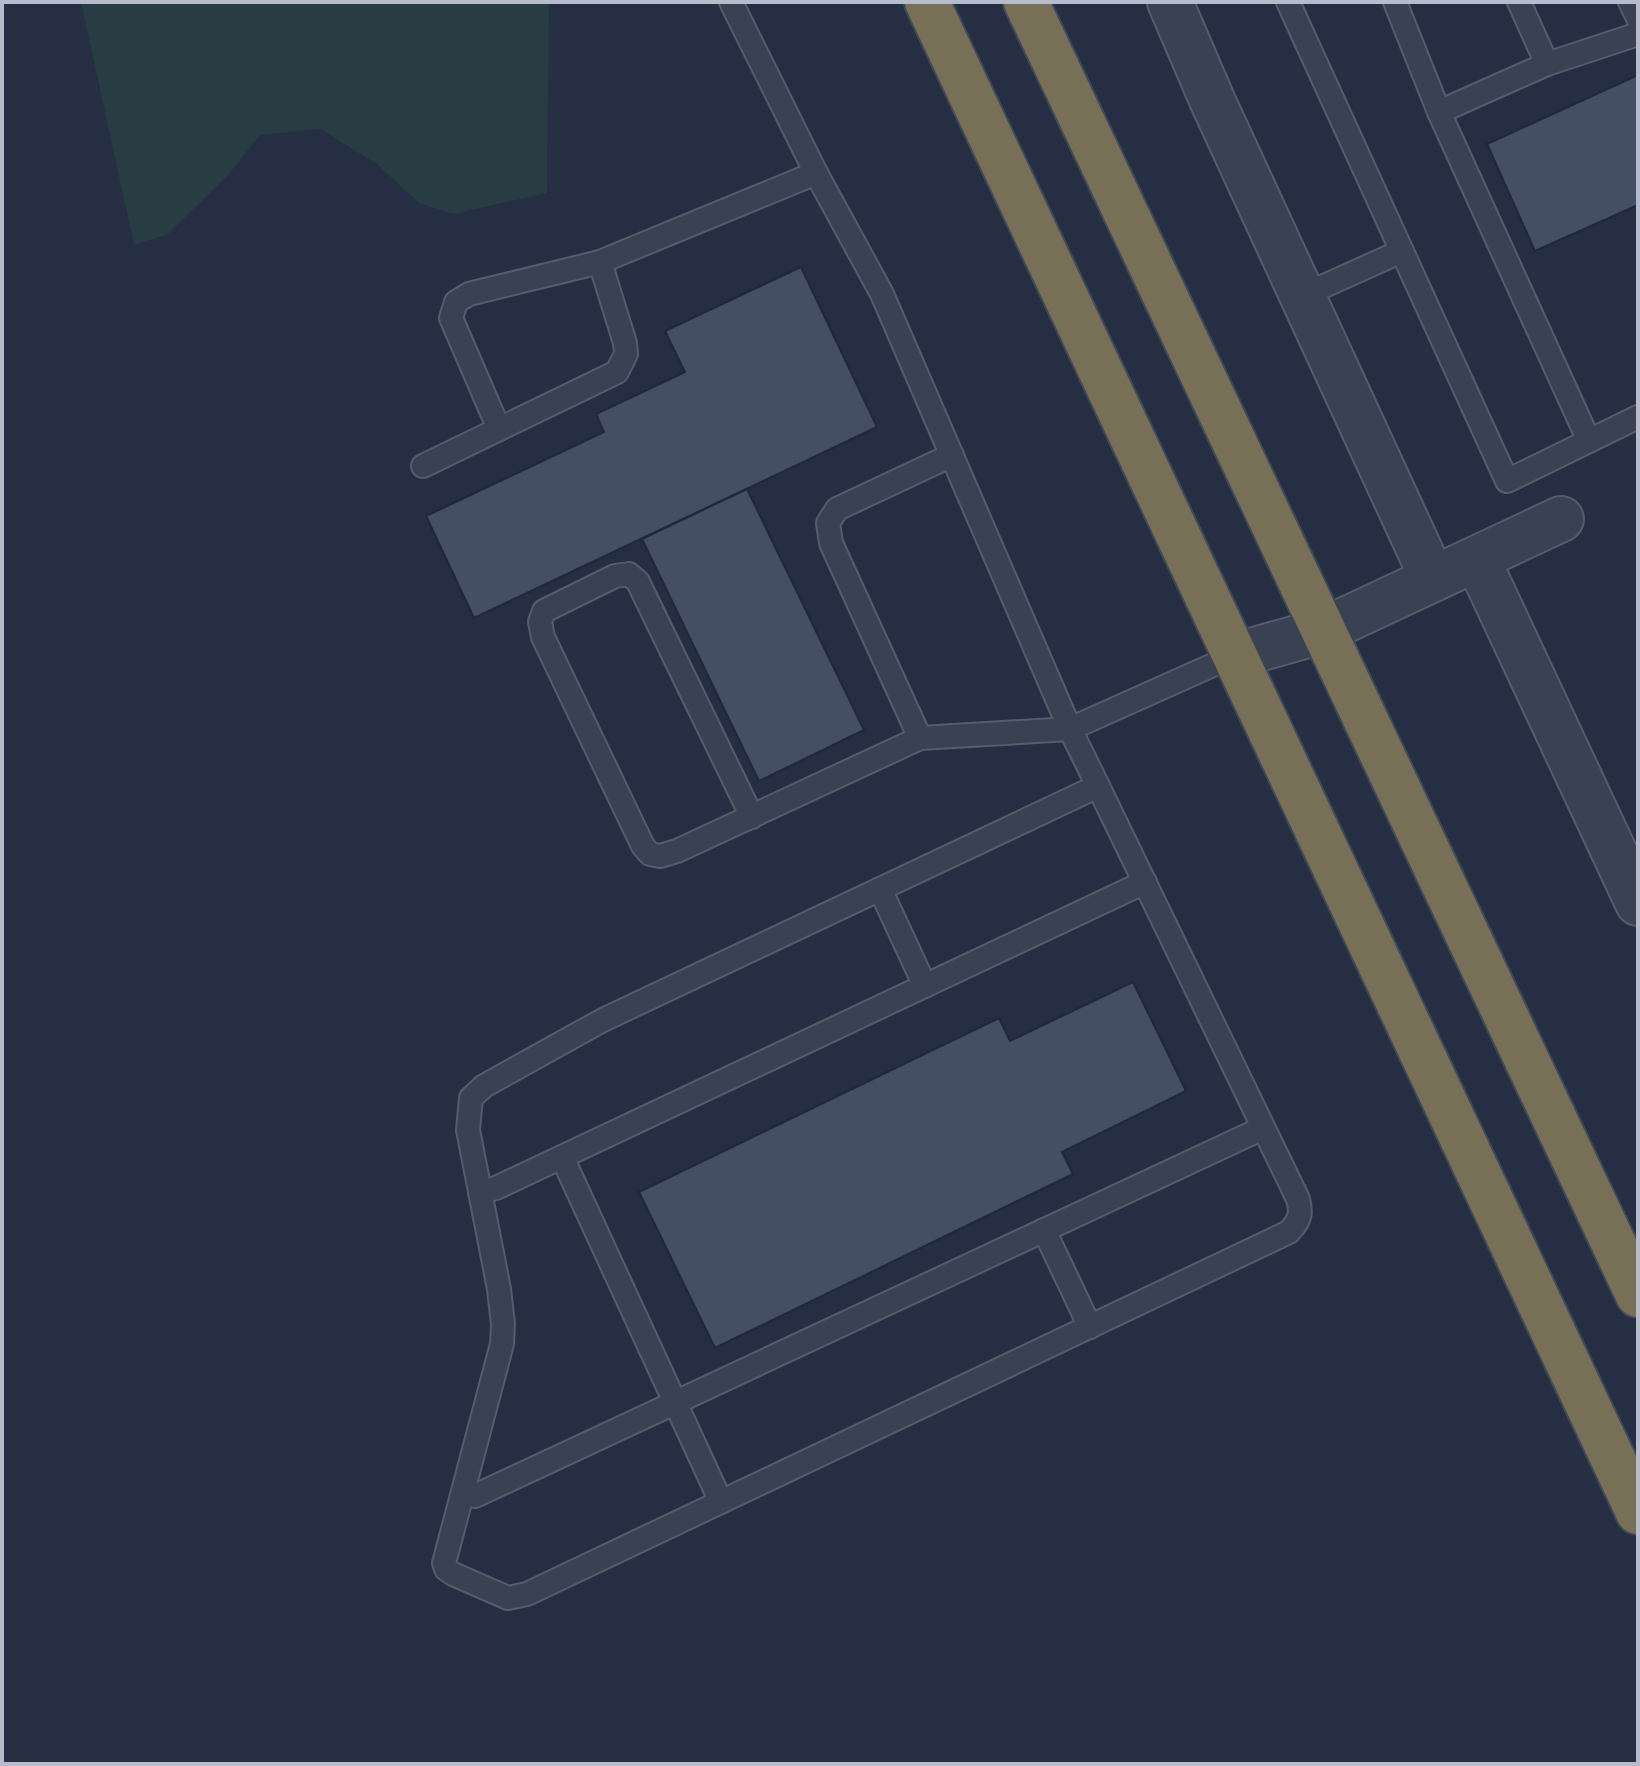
<svg xmlns="http://www.w3.org/2000/svg" width="1640" height="1766" font-family="Roboto,sans-serif">
<style>
.green{fill:#273c43}
.building{fill:#444e64;stroke:#202839;stroke-width:2}
.lines{fill:none;stroke-linecap:round;stroke-linejoin:round}
.lane-casing{stroke:#555c6c;stroke-width:26}
.street-casing{stroke:#555c6c;stroke-width:48}
.highway-casing{stroke:#414959;stroke-width:48}
.lane{stroke:#3a4152;stroke-width:22}
.street{stroke:#3a4152;stroke-width:44}
.highway{stroke:#786f57;stroke-width:44}
</style>
<rect width="100%" height="100%" fill="#252e42"/>
<polygon class="green" points="81,2 549,2 547,193 453,214 419,203 378,165 321,129 260,135 229,174 168,234 134,245"/>
<g class="building">
<polygon points="1638,75 1638,205 1535,251 1487,144"/>
<polygon points="801,267 877,427 474,618 426,516 604,432 596,414 685,372 665,331"/>
<polygon points="747,489 864,730 759,781 642,539"/>
<polygon points="1133,982 1186,1091 1062,1152 1073,1174 715,1348 639,1192 999,1018 1010,1041"/>
</g>
<g class="lines">
<defs>
<g id="lane">
<polyline points="731,2 816,173"/>
<polyline points="1288,2 1507,481 1638,417"/>
<polyline points="1395,2 1439,112 1547,64 1638,34"/>
<polyline points="1519,2 1547,64"/>
<polyline points="1630,2 1638,18"/>
<polyline points="1439,112 1589,441"/>
<polyline points="1302,296 1402,251"/>
<polyline points="499,429 451,318 456,302 469,294 600,262 816,173 882,294 1070,729 1233,656"/>
<polyline points="423,466 617,372 626,354 625,343 600,262"/>
<polyline points="920,738 831,543 828,523 837,509 952,455"/>
<path d="M752,817L638,582L629,574L615,576L544,611L540,622L543,637L643,846L650,854L660,856L677,851L920,738L1070,729L1098,786L1298,1199C1302,1214 1300,1220 1289,1232L527,1594L508,1598L453,1574L446,1569L444,1563L502,1344L503,1324L499,1289L468,1130L471,1098L484,1086L603,1020L1098,786"/>
<polyline points="880,889 925,986"/>
<polyline points="562,1157 721,1502"/>
<polyline points="480,1192 496,1188 1145,882"/>
<polyline points="1044,1230 1090,1327"/>
<polyline points="463,1493 475,1496 1263,1128"/>
</g>
<g id="street">
<polyline points="1170,2 1213,102 1433,579"/>
<polyline points="1477,559 1638,903"/>
<polyline points="1233,656 1322,631 1561,519"/>
</g>
<g id="highway">
<polyline points="927,2 1638,1512"/>
<polyline points="1026,2 1638,1295"/>
</g>
</defs>
<use href="#lane" class="lane-casing"/>
<use href="#street" class="street-casing"/>
<use href="#highway" class="highway-casing"/>
<use href="#lane" class="lane"/>
<use href="#street" class="street"/>
<use href="#highway" class="highway"/>
</g>
<rect width="1640" height="1766" fill="none" stroke="#b7bccc" stroke-width="8"/>
</svg>
